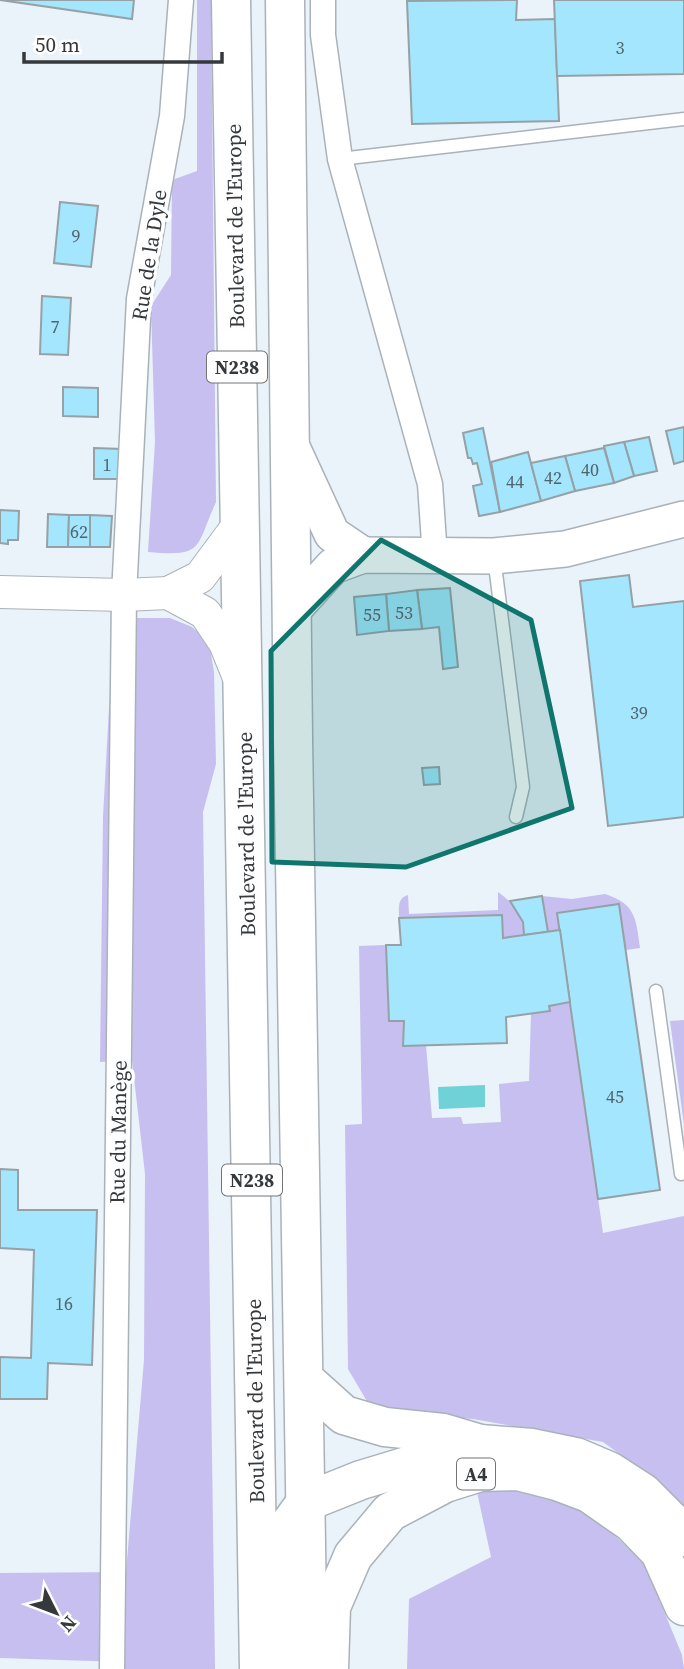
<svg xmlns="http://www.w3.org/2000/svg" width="684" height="1669" font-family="'Source Serif 4',serif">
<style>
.green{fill:#c6bff0}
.water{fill:#6fd2d7}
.building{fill:#a3e6fe;stroke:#96a1a5;stroke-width:2}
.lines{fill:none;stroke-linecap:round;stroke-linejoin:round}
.service-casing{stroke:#aab2b9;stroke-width:15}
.minor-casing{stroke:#aab2b9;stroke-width:27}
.tertiary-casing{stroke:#aab2b9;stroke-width:34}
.secondary-casing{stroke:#aab2b9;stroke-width:38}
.trunk-casing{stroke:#aab2b9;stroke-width:41}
.motorway-casing{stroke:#aab2b9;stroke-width:41}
.service{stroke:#fff;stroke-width:12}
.minor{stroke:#fff;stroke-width:24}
.tertiary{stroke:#fff;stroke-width:32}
.secondary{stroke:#fff;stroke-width:35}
.trunk{stroke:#fff;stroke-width:38}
.motorway{stroke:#fff;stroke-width:38}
.marked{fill:#0f766e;fill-opacity:0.2;stroke:#0f766e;stroke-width:5;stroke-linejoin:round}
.labels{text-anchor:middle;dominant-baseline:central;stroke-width:7;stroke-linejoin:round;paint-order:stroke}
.number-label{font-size:18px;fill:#51646c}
.shield{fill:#fefefe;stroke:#727476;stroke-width:2}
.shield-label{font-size:19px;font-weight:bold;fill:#36393c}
.street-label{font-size:21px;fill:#36393c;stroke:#fefefe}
</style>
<rect width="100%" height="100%" fill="#eaf2fa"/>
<g class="green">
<path d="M197,0H211L216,502C195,548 205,557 148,552L155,442L151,306L171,275L172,180L197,171Z"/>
<polygon points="114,618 170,618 192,627 209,642 214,672 216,764 203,812 215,1669 122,1669 122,1662 0,1658 0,1573 126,1572 144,1360 145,1174 132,1060 100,1062 103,817"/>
<path d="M498,892C514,904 523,914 524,935L503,938L502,915L399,918C399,908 397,898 408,895L409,914L498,910Z"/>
<path d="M605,894C636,904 636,919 640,948L626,950L619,905L560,930L548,932L542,896L572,899Z"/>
<polygon points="386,945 389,1021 404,1021 403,1046 426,1045 432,1118 461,1117 463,1124 501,1122 499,1084 529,1081 531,1014 550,1011 549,1006 570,1002 603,1233 684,1216 684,1519 654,1479 603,1442 473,1419 402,1414 368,1403 348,1369 345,1125 362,1124 359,946"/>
<polygon points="684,1020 684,1125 670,1021"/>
<polygon points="508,1489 586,1507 645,1565 682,1655 684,1669 407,1669 409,1599 491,1557 477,1492"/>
</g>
<polygon class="water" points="485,1085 485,1107 439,1109 438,1087"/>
<g class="building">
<polygon points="0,0 134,0 132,19"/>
<polygon points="517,0 516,20 555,19 559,121 412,124 407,1"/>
<polygon points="554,0 684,0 684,74 557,76"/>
<polygon points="60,202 98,206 91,267 54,263"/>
<polygon points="42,296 71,298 68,355 40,354"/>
<polygon points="63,387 98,388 98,417 63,416"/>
<polygon points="684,427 684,461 674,464 666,431"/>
<polygon points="483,428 500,512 479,516 473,486 482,484 477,463 473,464 471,458 468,458 463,433"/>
<polygon points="649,437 657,471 634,476 624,442"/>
<polygon points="624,442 634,476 614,483 604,446"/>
<polygon points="94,448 122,449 120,479 94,479"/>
<polygon points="604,448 614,483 575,491 565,456"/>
<polygon points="528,452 541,501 500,512 491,462"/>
<polygon points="565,456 575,491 541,501 531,463"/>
<polygon points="0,510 19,511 18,540 8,540 8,544 0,543"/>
<polygon points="48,514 69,515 68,547 47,547"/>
<polygon points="69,515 90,515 90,547 68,547"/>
<polygon points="90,515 112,516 110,547 90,547"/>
<polygon points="629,575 633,607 684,601 684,817 608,826 580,581"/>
<polygon points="450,588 458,667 443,669 439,627 422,629 417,590"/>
<polygon points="417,590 422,629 389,631 386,594"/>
<polygon points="386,594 389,631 357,635 354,597"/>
<polygon points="439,767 440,784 424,785 422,768"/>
<polygon points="542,896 548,932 524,935 523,922 510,901"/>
<polygon points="619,904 660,1190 598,1199 557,913"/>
<polygon points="502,915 503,938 560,930 570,1002 549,1006 550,1011 506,1017 507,1043 403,1046 404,1021 389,1021 386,945 401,945 399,918"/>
<polygon points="0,1169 18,1170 18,1210 97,1210 92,1365 48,1363 47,1399 0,1399 0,1357 31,1358 34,1250 0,1248"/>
</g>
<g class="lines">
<defs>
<g id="service">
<polyline points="340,159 684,119"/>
<polyline points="494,557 523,787 516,817"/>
<polyline points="656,991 681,1174"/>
</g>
<g id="minor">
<polyline points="323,0 323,35 340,159 430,484 435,557"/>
<polyline points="112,1669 124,595 139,299 172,116 181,0"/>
</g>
<g id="tertiary">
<polyline points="0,592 124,595 168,593 200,577 240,523"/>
<polyline points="168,593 205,613 225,643 240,680"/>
</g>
<g id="secondary">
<polyline points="291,445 332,534 363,555"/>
<polyline points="293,610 333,566 363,555 494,556 565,549 684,519"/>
</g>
<g id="trunk">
<polyline points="231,0 259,1669"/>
<polyline points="285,0 293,738 308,1669"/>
</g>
<g id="motorway">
<polyline points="304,1379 344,1415 385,1427 443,1433 480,1444 532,1448 576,1457 609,1471 643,1493 679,1529 684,1537"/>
<polyline points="279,1669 288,1527 306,1502 361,1480 480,1444"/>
<polyline points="329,1669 331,1607 353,1556 390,1512 445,1483 480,1472 518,1471 557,1481 589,1493 632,1523 660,1552 684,1606"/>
</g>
</defs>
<use href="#service" class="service-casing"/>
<use href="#minor" class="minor-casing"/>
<use href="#tertiary" class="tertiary-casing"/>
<use href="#secondary" class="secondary-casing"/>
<use href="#trunk" class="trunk-casing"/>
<use href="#motorway" class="motorway-casing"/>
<use href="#service" class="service"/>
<use href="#minor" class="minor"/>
<use href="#tertiary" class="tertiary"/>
<use href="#secondary" class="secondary"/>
<use href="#trunk" class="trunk"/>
<use href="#motorway" class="motorway"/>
</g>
<path class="marked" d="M381,540L531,620L572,808L406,867L272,862L271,651Z"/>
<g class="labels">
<g class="number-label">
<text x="620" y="47">3</text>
<text x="76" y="235">9</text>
<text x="55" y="326">7</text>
<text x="107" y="464">1</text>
<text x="590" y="469">40</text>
<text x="553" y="477">42</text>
<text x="515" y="481">44</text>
<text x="79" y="531">62</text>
<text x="404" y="612">53</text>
<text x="372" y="614">55</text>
<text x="639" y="712">39</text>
<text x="615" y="1096">45</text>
<text x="64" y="1303">16</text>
</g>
<g class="shield">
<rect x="207" y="351.5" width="60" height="31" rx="5"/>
<rect x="222" y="1164.5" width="60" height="31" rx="5"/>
<rect x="457" y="1458.5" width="38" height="31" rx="5"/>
</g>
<g class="shield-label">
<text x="237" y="367">N238</text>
<text x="252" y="1180">N238</text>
<text x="476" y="1474">A4</text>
</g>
<g class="street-label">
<text transform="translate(235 226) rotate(-91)">Boulevard de l'Europe</text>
<text transform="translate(149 255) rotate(-81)">Rue de la Dyle</text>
<text transform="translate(246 834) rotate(-91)">Boulevard de l'Europe</text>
<text transform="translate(118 1132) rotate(-89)">Rue du Manège</text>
<text transform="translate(255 1401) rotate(-91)">Boulevard de l'Europe</text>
</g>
</g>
<g transform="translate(56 1613) rotate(132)" stroke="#fefefe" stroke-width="5" paint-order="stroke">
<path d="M0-5L12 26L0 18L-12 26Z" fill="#36393c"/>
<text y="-10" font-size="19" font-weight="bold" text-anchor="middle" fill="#36393c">N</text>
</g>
<path d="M24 52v10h198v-10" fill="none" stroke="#36393c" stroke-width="3.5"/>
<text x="35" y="52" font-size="21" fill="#36393c" stroke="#fefefe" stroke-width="5" paint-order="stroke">50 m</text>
</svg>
